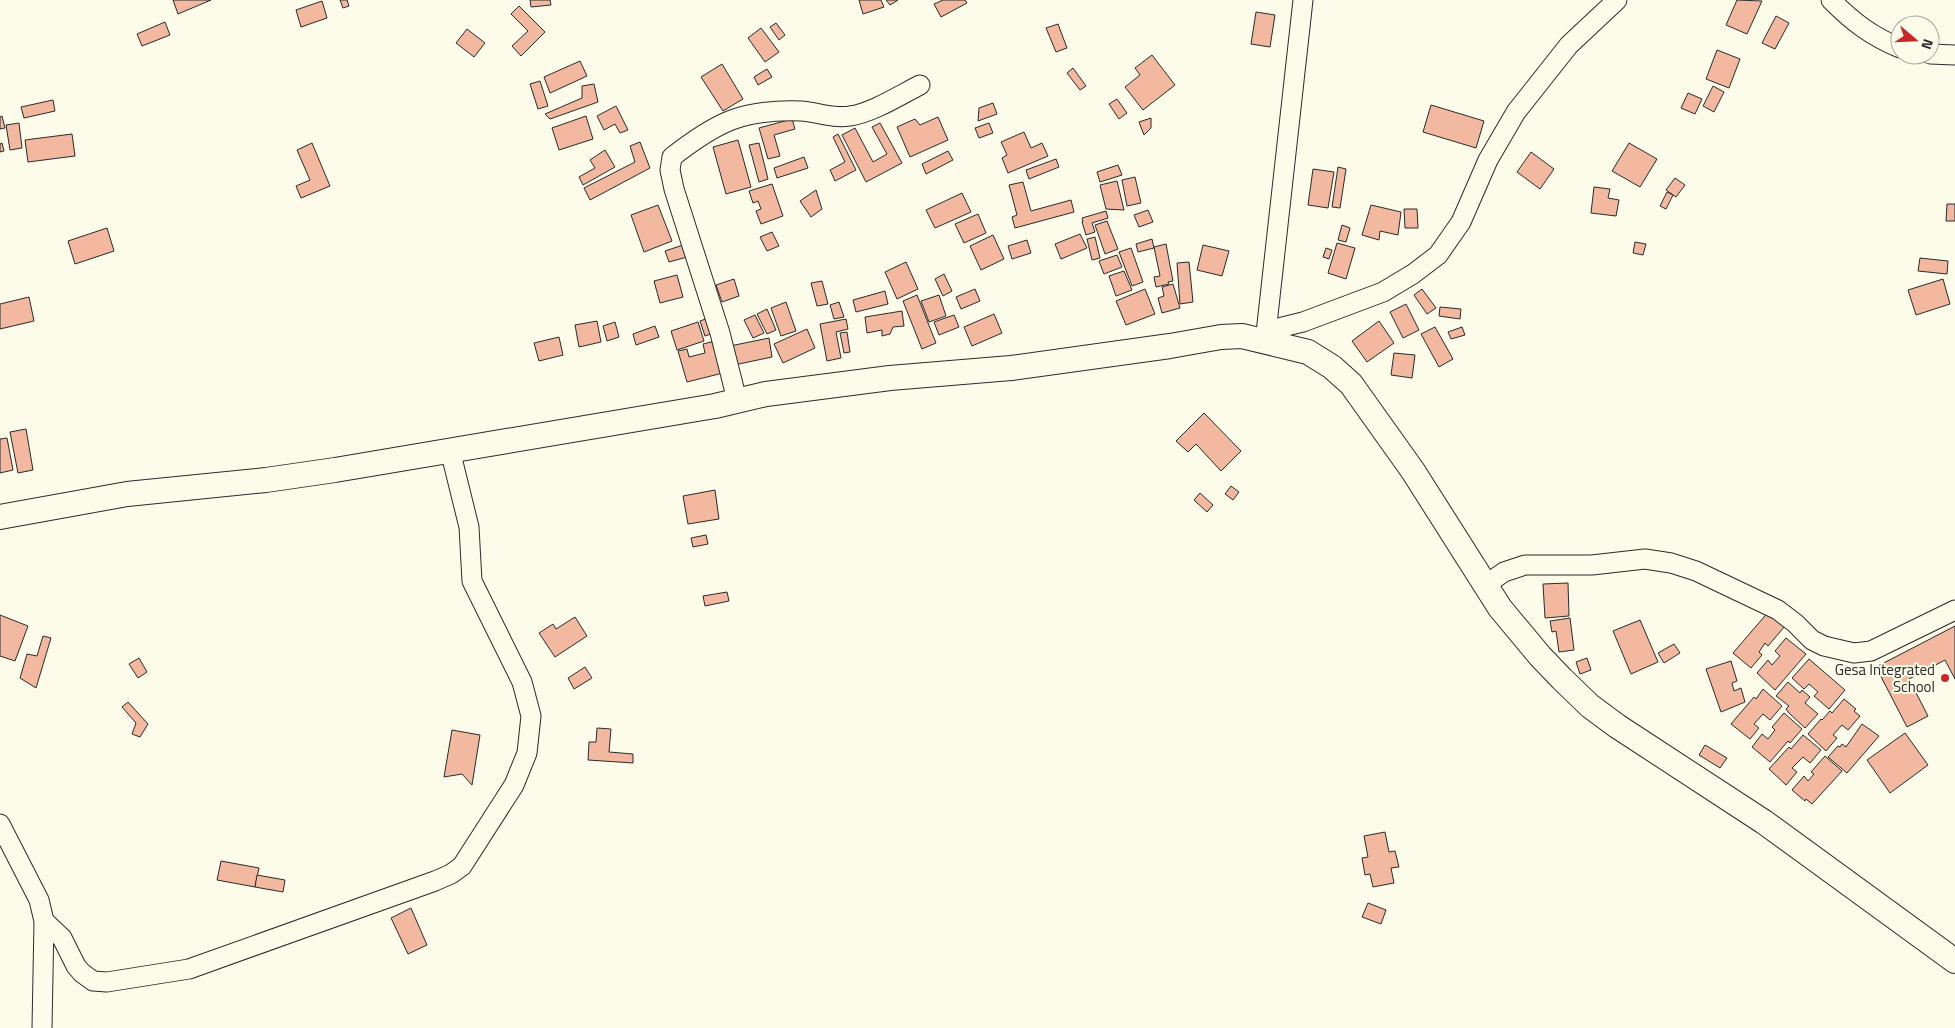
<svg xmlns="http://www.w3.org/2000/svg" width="1955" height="1028" font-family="'Titillium Web',sans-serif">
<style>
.building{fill:#f2b8a0;stroke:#2b2b2b}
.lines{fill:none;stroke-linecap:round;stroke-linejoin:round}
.minor-casing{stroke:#2b2b2b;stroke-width:21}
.major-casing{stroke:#2b2b2b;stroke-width:26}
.minor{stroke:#fdfbea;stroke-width:19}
.major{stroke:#fdfbea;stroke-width:24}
.poi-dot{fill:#c62828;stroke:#fdfbea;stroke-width:2}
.labels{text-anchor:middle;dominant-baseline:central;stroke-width:4;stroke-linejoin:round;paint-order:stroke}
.poi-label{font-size:15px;fill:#2b2b2b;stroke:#fdfbea;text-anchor:end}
</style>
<rect width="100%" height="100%" fill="#fdfbea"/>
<g class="building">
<polygon points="173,0 211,0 178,14"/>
<polygon points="340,0 347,0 349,6 343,8"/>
<polygon points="530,0 550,0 551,5 531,7"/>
<polygon points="859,0 881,0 884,7 863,14"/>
<polygon points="886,0 898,0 890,5"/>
<polygon points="943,0 965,0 967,3 941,17 934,4"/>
<polygon points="1737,0 1762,1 1747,34 1726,25"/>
<polygon points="322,1 327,18 301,27 296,10"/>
<polygon points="519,6 545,32 521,56 512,46 528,31 511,14"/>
<polygon points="1256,12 1275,15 1270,47 1251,44"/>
<polygon points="1776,16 1789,23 1775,49 1762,43"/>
<polygon points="165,22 170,35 142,46 137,34"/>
<polygon points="776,23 785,35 779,40 770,27"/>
<polygon points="1058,24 1067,48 1056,52 1046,28"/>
<polygon points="761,28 779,52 765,62 748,38"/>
<polygon points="467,29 485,43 474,57 456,43"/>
<polygon points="1717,50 1740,59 1729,88 1706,79"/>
<polygon points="1152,55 1175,85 1143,110 1125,87 1140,75 1135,68"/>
<polygon points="580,61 587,76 550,93 544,77"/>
<polygon points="722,64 743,99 723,111 701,77"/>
<polygon points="1073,68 1086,86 1080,90 1067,73"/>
<polygon points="767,69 772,77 758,85 754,77"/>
<polygon points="540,81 548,106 538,109 530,84"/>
<polygon points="594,84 598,102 550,119 545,114 582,98 582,86"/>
<polygon points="1713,86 1724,92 1714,112 1703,106"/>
<polygon points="1688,93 1702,99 1695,114 1681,108"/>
<polygon points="1117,99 1127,113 1119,119 1109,104"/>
<polygon points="53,100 55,111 24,118 21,107"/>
<polygon points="993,103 997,114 978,121 979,108"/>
<polygon points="1431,105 1484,121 1476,148 1423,132"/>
<polygon points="616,106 628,130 620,133 615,124 604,130 597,116"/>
<polygon points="2,116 5,128 0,129 0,117"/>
<polygon points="586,116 593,139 559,150 552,128"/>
<polygon points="938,117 948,140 910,157 897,127 915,119 920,125"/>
<polygon points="1151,118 1151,128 1144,135 1139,122"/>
<polygon points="792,119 795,129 774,135 780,156 768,159 759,128"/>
<polygon points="19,123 22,148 10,150 6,125"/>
<polygon points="880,123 902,163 866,182 842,135 855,128 873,162 887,154 872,127"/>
<polygon points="989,123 993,133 979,138 975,128"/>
<polygon points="1024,132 1031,148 1042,143 1048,156 1008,173 1002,158 1007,155 1001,142"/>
<polygon points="72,134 75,156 28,162 25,140"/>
<polygon points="838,134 856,170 835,181 830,170 845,162 833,137"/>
<polygon points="738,140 751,187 726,194 713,147"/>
<polygon points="640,142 650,168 590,200 584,188 635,162 630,146"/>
<polygon points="2,143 4,151 0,152 0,144"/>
<polygon points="312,143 330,186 301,198 296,186 310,180 297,150"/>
<polygon points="759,143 768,179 759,182 749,145"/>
<polygon points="1629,143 1657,159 1640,187 1612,171"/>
<polygon points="605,150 615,167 583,185 579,177 595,168 590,160"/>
<polygon points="948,151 953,160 926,174 922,164"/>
<polygon points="1531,152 1554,169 1540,189 1517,172"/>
<polygon points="804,157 808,168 777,178 774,168"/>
<polygon points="1056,159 1059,167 1029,179 1026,170"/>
<polygon points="1118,165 1122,175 1100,182 1097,172"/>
<polygon points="1338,167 1346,169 1340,208 1332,207"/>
<polygon points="1313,169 1334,172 1328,208 1308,205"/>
<polygon points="1135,177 1141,203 1127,206 1122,180"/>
<polygon points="1675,178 1685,185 1676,197 1666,190"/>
<polygon points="1117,181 1124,210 1106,209 1100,185"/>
<polygon points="1023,182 1031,211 1071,200 1074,212 1015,228 1012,217 1017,215 1009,185"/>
<polygon points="772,184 783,216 761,224 756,211 761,209 758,201 753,203 749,191"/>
<polygon points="1594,187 1610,189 1608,198 1619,200 1616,216 1591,213"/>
<polygon points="816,190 822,209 811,217 800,201"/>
<polygon points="1667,192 1673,195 1666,209 1660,206"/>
<polygon points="962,193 971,212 935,228 926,210"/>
<polygon points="1947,204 1955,204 1955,221 1946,221"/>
<polygon points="658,205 672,241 644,252 631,215"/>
<polygon points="1371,205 1401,212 1398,235 1380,231 1379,240 1362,235"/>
<polygon points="1404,209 1417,209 1418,228 1405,228"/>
<polygon points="1148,210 1153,222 1139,227 1134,215"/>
<polygon points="1106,211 1108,218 1092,223 1095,232 1086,235 1082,222 1083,222 1082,218"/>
<polygon points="978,214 986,233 964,243 955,224"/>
<polygon points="1107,221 1118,249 1105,254 1095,225"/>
<polygon points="1342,225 1350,228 1346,242 1338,240"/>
<polygon points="107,228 114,251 75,264 68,241"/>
<polygon points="772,232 779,246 767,251 760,237"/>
<polygon points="1080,234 1087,248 1061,259 1055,244"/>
<polygon points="993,235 1004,259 981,270 970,246"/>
<polygon points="1095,237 1100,258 1092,260 1087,239"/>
<polygon points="1152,239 1154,248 1138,252 1136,244"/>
<polygon points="1027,240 1031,253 1012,259 1008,246"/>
<polygon points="1635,242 1646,244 1643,255 1633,253"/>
<polygon points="1337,243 1355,248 1346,279 1328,273"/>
<polygon points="1166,244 1173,281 1168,282 1169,284 1156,287 1154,277 1160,276 1154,247"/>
<polygon points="683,245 687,257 669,262 665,251"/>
<polygon points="1203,245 1229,251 1222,276 1197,270"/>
<polygon points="1131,248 1143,282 1132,286 1119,252"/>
<polygon points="1326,248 1332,250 1329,259 1323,257"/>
<polygon points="1117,255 1122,267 1104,274 1099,261"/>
<polygon points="1920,258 1948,261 1947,274 1918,271"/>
<polygon points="906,262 918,289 897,299 885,272"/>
<polygon points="1189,262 1193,302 1180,304 1177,263"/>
<polygon points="1124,271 1132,290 1116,296 1109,276"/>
<polygon points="944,274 952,291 943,296 935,279"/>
<polygon points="677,275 683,297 660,303 654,281"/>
<polygon points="734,279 739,296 722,302 716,285"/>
<polygon points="1943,279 1950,304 1916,315 1908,290"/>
<polygon points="822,281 828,304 817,306 811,283"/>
<polygon points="1173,284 1180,308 1162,313 1158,298 1164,296 1162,287"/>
<polygon points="975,289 980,301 961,309 956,297"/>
<polygon points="1145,289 1155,314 1126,325 1116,301"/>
<polygon points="1422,289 1436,308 1427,314 1414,295"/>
<polygon points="885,291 888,304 856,312 853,300"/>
<polygon points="917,295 936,343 922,349 903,301"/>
<polygon points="939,295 946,316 929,322 921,301"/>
<polygon points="29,297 34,321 0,329 0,304"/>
<polygon points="786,302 796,331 781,336 771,308"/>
<polygon points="839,302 844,317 834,319 830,305"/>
<polygon points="1406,304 1419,330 1403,338 1390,312"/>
<polygon points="1440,307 1461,309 1460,319 1439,316"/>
<polygon points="767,309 776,330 767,334 757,314"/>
<polygon points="902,311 904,326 893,327 890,334 882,336 882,330 867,333 865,317"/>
<polygon points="994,314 1002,333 972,346 964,327"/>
<polygon points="755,315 764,333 753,338 744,320"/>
<polygon points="954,315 959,327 939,335 934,322"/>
<polygon points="711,317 716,332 705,336 700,321"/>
<polygon points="846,319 848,329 836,332 841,358 827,361 820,324"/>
<polygon points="597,321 601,342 579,347 575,325"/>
<polygon points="1379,321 1394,343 1367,362 1352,341"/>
<polygon points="615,322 619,337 607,341 603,326"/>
<polygon points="698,322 704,341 677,350 671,331"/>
<polygon points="655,326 659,337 636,345 633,334"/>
<polygon points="1435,327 1453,359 1439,367 1421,334"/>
<polygon points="1462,327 1465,335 1451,339 1448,332"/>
<polygon points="807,329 815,348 783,363 774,344"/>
<polygon points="847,332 850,352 844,353 840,333"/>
<polygon points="559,337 563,355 539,361 534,343"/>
<polygon points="769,338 772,357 734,365 730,346"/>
<polygon points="715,341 723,373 687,382 678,351 687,349 689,357 705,353 703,344"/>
<polygon points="1394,353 1415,355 1412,378 1391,375"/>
<polygon points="1204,413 1241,451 1221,471 1196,444 1188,452 1176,441"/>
<polygon points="26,429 33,470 18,473 10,432"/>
<polygon points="7,438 13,470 0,473 0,439"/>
<polygon points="1231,486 1239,492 1233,500 1225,494"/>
<polygon points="715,490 719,519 688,524 683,496"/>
<polygon points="1200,493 1213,505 1207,512 1194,500"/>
<polygon points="706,535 708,544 693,547 691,538"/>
<polygon points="1568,583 1569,616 1545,618 1543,584"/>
<polygon points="727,592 729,601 705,606 703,596"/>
<polygon points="1770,610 1785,626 1768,646 1765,643 1759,652 1762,655 1751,668 1733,653"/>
<polygon points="0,615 28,626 15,661 0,656"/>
<polygon points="575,617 587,636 555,657 539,633 553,624 556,629"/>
<polygon points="1570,618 1574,650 1559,652 1556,631 1552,632 1550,621"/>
<polygon points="1640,620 1658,662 1631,674 1613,631"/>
<polygon points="1955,626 1955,679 1945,660 1909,679 1928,716 1907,727 1876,667"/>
<polygon points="43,636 51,638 36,688 20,678 27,654 37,656"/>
<polygon points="1786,638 1806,654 1775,690 1757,673 1768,660 1772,665 1780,656 1775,651"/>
<polygon points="1674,644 1680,653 1664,663 1658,653"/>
<polygon points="139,658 147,672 138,678 129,664"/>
<polygon points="1587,658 1591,670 1580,674 1576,662"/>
<polygon points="1809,659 1845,690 1829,709 1814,696 1818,692 1809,684 1804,689 1792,678"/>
<polygon points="1731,661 1737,681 1732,683 1734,691 1741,688 1745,702 1721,712 1706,669"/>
<polygon points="585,667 592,678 574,689 568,678"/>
<polygon points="1788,682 1800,693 1802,690 1810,697 1805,703 1818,714 1805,728 1789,713 1786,709 1789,706 1776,696"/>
<polygon points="1763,689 1782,706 1770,720 1763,714 1754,724 1759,728 1750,739 1731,724 1754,697 1756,699"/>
<polygon points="1844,699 1856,709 1854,711 1860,716 1848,730 1842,725 1833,735 1837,738 1826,751 1808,734 1821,719 1822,720 1830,711 1832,713"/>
<polygon points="128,702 148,724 140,737 132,734 136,723 122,707"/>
<polygon points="1784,713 1802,729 1790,743 1788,741 1770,762 1752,747 1762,734 1768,739 1775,730 1772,727"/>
<polygon points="1862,724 1879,736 1847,773 1828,757 1838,746 1840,747 1842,744 1846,747"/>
<polygon points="597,728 611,729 609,752 633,754 633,763 588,760 589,742 596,742"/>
<polygon points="452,730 480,735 472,785 462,774 444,777"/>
<polygon points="1905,733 1928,765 1890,793 1867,760"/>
<polygon points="1803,735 1821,750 1810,763 1803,757 1792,768 1797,772 1786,785 1769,769 1789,747 1791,749"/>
<polygon points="1705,745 1727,758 1720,768 1699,755"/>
<polygon points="1825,756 1842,771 1812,804 1806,799 1805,801 1792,790 1804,776 1808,781 1814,774 1811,772"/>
<polygon points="1385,832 1389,852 1395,851 1399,867 1391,868 1394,883 1373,887 1370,874 1365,875 1362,858 1368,857 1364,836"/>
<polygon points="221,861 259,868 255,887 217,880"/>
<polygon points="257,875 285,880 283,892 255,887"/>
<polygon points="1368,903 1386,910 1381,924 1362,917"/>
<polygon points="411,908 427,945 408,954 391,918"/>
</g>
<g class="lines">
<defs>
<g id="minor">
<path d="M1831,0C1853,22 1871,36 1900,48"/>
<polyline points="1930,54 1955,55"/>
<polyline points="1266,331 1303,322 1383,292 1413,274 1438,255 1461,222 1488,160 1516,112 1569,45 1617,0"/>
<polyline points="1265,342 1303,0"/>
<path d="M737,400L720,333L674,189L670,170L672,157C717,122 742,109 801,111C817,112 833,119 850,116C872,113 900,95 920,85"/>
<polyline points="1484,586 1504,572 1525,565 1592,565 1645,559 1671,563 1696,571 1778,610 1795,623 1812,640 1824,646 1854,653 1871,651 1955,610"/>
<polyline points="0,824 39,900 44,921 42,1028"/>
<polyline points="44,921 62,938 76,966 82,973 93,981 107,982 189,969 435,881 451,874 462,866 514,785 527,753 531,716 522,682 472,581 469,527 450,450"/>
</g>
<polyline id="major" points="0,517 127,494 266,480 335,470 715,406 766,394 890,378 1011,368 1170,346 1221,337 1242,336 1308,352 1332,367 1351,384 1413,471 1500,608 1540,656 1562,679 1590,706 1617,726 1764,822 1955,961"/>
</defs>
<use href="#minor" class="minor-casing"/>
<use href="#major" class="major-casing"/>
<use href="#minor" class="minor"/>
<use href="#major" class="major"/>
</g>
<circle class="poi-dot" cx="1945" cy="678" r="5"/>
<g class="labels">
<g class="poi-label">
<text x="1935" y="669">Gesa Integrated<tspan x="1935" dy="17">School</tspan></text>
</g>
</g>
<g transform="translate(1915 40) rotate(109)"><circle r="24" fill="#fdfbea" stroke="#a9a89e"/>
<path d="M0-4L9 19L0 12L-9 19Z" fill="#c62828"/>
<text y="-8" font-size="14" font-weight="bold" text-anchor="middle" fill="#2b2b2b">N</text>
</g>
</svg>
